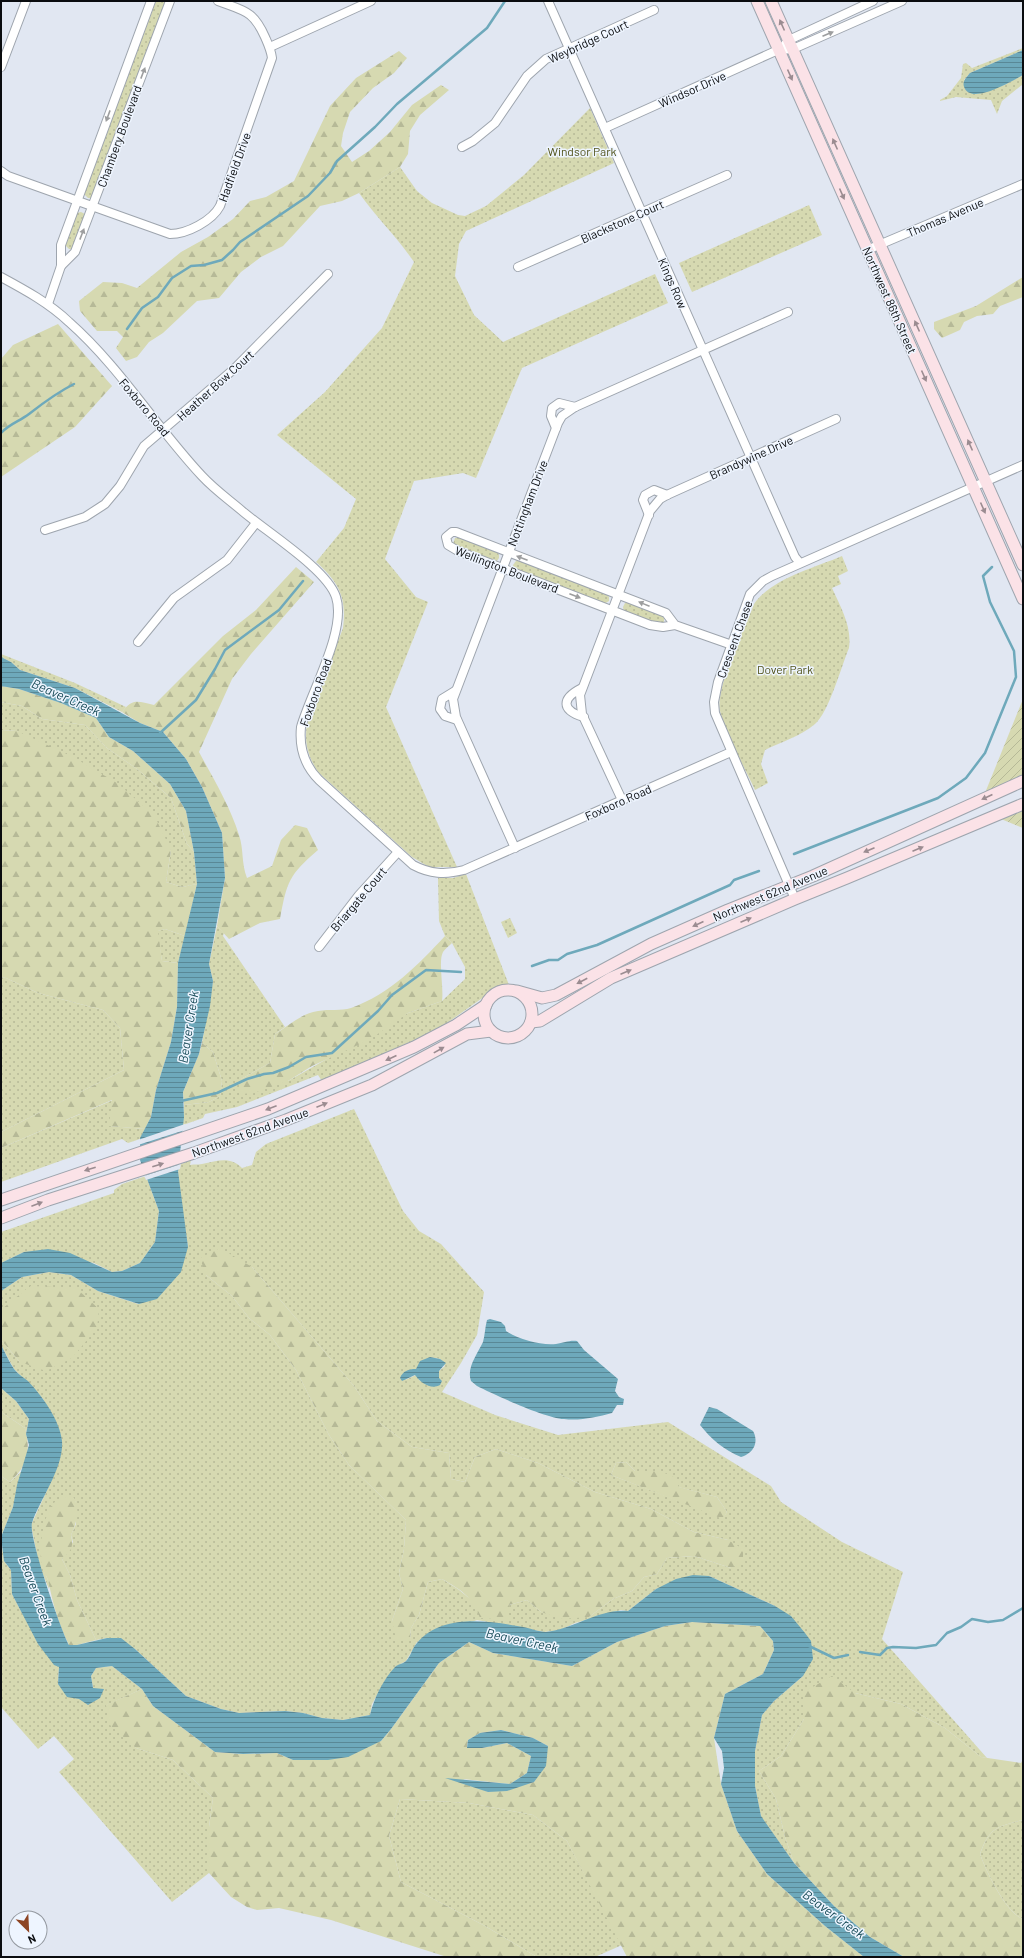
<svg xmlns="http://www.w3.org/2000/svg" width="1024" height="1958" font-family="Barlow,sans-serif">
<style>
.grass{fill:url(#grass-dots);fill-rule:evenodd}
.forest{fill:url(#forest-firs);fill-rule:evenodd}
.garden{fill:url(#garden-furrows)}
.water{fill:url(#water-rules)}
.pier{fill:#e1e7f2}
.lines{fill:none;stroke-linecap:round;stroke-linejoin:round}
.stream{stroke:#6ea9bb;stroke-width:2.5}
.street-casing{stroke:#9ea5ae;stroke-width:10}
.secondary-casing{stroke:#9ea5ae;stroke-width:13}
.street{stroke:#fff;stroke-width:8}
.secondary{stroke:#fbe2e7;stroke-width:11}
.oneway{fill:#9b8c91}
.oneway2{fill:#9d9e9f}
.labels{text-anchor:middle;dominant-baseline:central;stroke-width:3;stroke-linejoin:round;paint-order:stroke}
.street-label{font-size:12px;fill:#0a0c0f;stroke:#eef5ff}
.park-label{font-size:12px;fill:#51521a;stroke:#eef5ff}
.water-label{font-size:13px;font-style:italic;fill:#164a57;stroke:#eef5ff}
</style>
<defs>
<pattern id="grass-dots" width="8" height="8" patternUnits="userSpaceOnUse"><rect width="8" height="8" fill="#d6d9b1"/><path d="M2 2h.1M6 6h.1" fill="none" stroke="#b6b997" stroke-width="1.8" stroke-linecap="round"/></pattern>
<pattern id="forest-firs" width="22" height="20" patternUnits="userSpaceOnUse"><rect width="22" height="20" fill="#d6d9b1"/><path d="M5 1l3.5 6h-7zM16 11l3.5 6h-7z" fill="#b6b997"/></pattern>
<pattern id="garden-furrows" width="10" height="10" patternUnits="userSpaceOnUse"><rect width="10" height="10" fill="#d6d9b1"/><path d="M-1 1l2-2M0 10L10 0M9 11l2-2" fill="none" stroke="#b6b997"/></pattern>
<pattern id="water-rules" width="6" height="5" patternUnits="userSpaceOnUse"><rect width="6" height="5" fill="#6ea9bb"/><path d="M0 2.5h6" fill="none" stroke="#598896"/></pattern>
</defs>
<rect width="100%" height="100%" fill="#e1e7f2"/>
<g class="grass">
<polygon points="156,1 167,1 92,198 88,198 85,195 85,191"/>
<polygon points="1023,48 1023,50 970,73 964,80 1002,86 1023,75 1023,84 1002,101 997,114 991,100 956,97 940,101 940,100 947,96 961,78 963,64 966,63 972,68"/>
<path d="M590,108L614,163L466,231L459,244L455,276L474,315L503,342L655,274L668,303L522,368L476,478L463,473L414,481L385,559L416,597L428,602L386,707L457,867H429L412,857L318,772C308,756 304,743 307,724L343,628C347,598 339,582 316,562L344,528L356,499L277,435L325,392L373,338L382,328L414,262C397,237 376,217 359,193L400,167L417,191L432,203L458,215L465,216L486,206L524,175Z"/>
<polygon points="809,205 822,235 692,292 679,263"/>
<polygon points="81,212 85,214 73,249 69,249 66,246 66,242 77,213"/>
<polygon points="455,538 460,538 497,552 499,555 499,558 497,561 493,562 453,544"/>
<path d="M842,556L848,571L838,576L841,584L832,588C841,608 852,626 849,648C841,667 829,712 815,724C801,736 781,742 765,750L761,764L768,783L755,790C744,766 726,736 720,711C715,688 745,628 754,604C771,579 814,568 842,556Z"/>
<polygon points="516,561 520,561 606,594 609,597 609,601 604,604 514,570 513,565"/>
<polygon points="625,603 630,603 661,615 664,618 664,622 659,625 624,612 623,607"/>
<polygon points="1,654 75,683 126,707 122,712 75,688 20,670 11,662 1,657"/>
<polygon points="1,702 22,706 42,719 85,725 107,748 137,769 171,798 187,844 194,852 197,884 182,887 166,882 171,850 17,731 1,730"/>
<polygon points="466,874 509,985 501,986 491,992 437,1030 322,1081 318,1075 237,1107 205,1114 203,1118 183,1125 184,1105 209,1102 220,1096 222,1081 213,1052 202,1043 213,981 209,964 217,926 224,933 223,936 285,1027 275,1034 270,1063 241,1079 288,1081 408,1013 442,1001 465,979 465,967 452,943 445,936 439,921 438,878 453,878"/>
<polygon points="510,918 517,933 508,938 501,922"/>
<polygon points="165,929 185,936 178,963 162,961 157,931"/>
<polygon points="1,977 6,978 38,993 103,1010 120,1028 124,1070 1,1132"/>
<polygon points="113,1100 110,1126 145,1129 140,1139 128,1143 122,1139 1,1182 1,1148"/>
<path d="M354,1109L403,1211L419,1231L441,1244L484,1292L477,1335L461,1363L442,1392L495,1415L558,1435L668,1422L771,1486L781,1502L842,1542L903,1572L882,1639L987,1758L981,1757L945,1728L901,1704L855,1693L804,1692V1719L781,1756L759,1771L776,1799L785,1837L794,1863L761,1817L755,1786V1751L762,1715L774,1701L803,1676L775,1606L709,1576L656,1589L628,1611L621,1610L575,1623L560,1630L544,1632L477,1620L417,1642L406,1661L397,1666L386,1679L372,1704L370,1715L343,1720L322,1718L303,1713L285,1711L239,1713L221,1709L186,1696L135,1649L107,1638L96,1640L77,1600L70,1575L62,1559L73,1542L71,1535L76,1524V1501L42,1566L50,1585L49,1589L39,1565L31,1525L49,1486L57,1425L43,1399L14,1369L1,1345V1340L20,1362L1,1320V1291L22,1277L49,1272L71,1275L98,1291L138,1304L188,1247C185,1223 175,1187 179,1165L191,1160L190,1165C195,1164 197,1165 202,1164C218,1161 230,1156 242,1168L252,1165L256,1152L266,1144ZM252,1267L354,1386L377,1421L412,1447L449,1453L451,1479L465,1482L475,1457L496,1449L538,1463L595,1492L651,1509L694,1532L728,1540L731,1568L694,1556L667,1558L657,1574L644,1577L632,1591L613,1599L589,1617L541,1612L527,1600L509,1605L475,1603L458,1589L442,1579L428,1582L419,1615L411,1628L410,1639L392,1621L403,1589L399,1573L404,1549L406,1520L349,1465L329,1435L296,1370L270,1335L249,1318L232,1296L206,1275ZM430,1357L440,1359L445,1366L439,1371V1378L420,1381L416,1375L405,1380ZM626,1462L635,1471L678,1487L717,1497L727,1512L723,1518L611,1475L616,1463Z"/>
<polygon points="146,1176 159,1211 155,1242 140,1263 122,1271 112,1272 94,1263 24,1252 1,1263 1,1232 114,1193 114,1190 122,1184"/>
<polygon points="1,1388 16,1401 29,1419 26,1434 25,1428 1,1412"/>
<polygon points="22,1471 13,1507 1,1537 1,1476 10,1482"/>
<polygon points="1,1537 4,1561 11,1570 12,1594 22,1613 59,1667 58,1684 88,1704 93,1688 91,1676 96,1668 112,1666 142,1689 107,1705 136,1748 173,1760 213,1798 209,1827 209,1873 172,1902 59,1772 74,1759 54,1736 38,1749 1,1707"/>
<polygon points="400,1799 469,1803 533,1815 567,1841 622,1945 595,1957 537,1957 485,1926 401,1882 389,1836"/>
<path d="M1023,1820V1919C1006,1913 986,1871 980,1854C989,1828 997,1826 1023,1820Z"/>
</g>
<g class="forest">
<polygon points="399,51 407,58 394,73 373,88 350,112 343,133 341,146 352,162 369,151 390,132 412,105 441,85 449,90 420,115 410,131 408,154 400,167 359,193 342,201 320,206 283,246 261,257 241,272 219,298 197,301 163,333 149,342 137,357 126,361 116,348 123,337 117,331 97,331 80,311 79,301 103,282 122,283 137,288 181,252 208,237 233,219 250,201 266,197 294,181 330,106 356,78"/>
<polygon points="1023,277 1023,297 1000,306 993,314 977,316 964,322 960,330 942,338 934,329 934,322 976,306"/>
<polygon points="58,324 112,386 75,427 1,477 1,359 13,345"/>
<path d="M296,567L314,582L251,654L232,679L199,752C213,778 230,806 239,835C244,850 241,862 247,878L272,866L281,840L295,825L307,828L318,850C289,875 287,881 280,919L260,923L229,939L217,926L225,878L222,833L202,787L186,759L163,732L140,723L122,712C132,698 138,701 154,705L223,636L256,610Z"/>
<polygon points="1,686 19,689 61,703 96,718 109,737 133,751 170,784 186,811 194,852 187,844 171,798 137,769 107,748 85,725 42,719 22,706 1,702"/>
<polygon points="1,730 17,731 73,757 117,783 154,815 171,850 166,882 182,887 197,884 185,936 165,929 158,931 162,961 178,963 177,1007 171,1042 156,1090 151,1117 145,1129 109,1126 112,1100 1,1148 1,1132 124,1070 120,1028 103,1010 38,993 6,978 1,977"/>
<path d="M445,936L452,943C449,946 445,949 443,952C438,961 444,988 442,1001L408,1013L369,1040L312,1066L288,1081L254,1093L240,1094L241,1079L270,1063L275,1034C288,1026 302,1013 318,1011C329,1009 341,1011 351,1008C390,994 418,965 445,936Z"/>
<polygon points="202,1043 213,1052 222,1081 220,1096 209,1102 184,1105 183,1092 199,1054"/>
<path d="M220,1248L252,1267L354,1386L377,1421L412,1447L449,1453L451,1479L465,1482L475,1457L496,1449L538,1463L595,1492L651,1509L694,1532L728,1540L743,1549V1562L731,1568L694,1556L667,1558L657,1574L644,1577L632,1591L613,1599L589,1617L562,1619L541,1612L527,1600L509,1605L508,1620L480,1618C472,1596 461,1590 442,1579L428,1582L419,1615L411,1628L410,1639H396L392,1621L403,1589L399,1573L404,1549L406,1520L349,1465L329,1435L296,1370L270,1335L249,1318L232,1296L206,1275L200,1258Z"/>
<polygon points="30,1286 76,1288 99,1309 97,1328 72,1358 46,1371 20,1362 1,1340 2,1309"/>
<path d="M1,1412L25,1428C31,1452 28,1465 10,1482L1,1476Z"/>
<polygon points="626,1462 635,1471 654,1471 672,1475 679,1487 717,1497 727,1512 723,1519 611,1475 616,1463"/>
<path d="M72,1495C81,1506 77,1523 71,1535C74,1547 71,1551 62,1559L70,1575L77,1600L96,1640L77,1645H69C59,1625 53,1605 49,1584C48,1578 44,1573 42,1567C38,1551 43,1510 57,1500C61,1498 67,1497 72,1495Z"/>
<path d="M692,1622L760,1626L773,1641L774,1650L763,1674L725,1694L714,1738L721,1784L737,1831L767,1874L825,1926L864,1957H627L567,1841L533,1815L469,1803L400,1799L389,1836L401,1882L485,1926L537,1957H447L331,1920L279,1908L257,1910L247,1907L231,1897L209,1873V1827L213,1798L173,1760L136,1748L110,1725L106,1705L142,1689L153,1706L215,1752L243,1754L277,1753L293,1760L381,1741L391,1729L439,1663L469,1642L493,1653L572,1666L617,1642L665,1626ZM501,1730L533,1738L548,1746L534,1782L488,1792L463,1779L510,1784L527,1773L531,1756L507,1743L482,1748L467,1747L468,1740L480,1733Z"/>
<path d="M832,1676L855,1693L901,1704L945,1728L981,1757L1021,1763L1023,1759V1820C997,1826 989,1828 980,1854C986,1871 1006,1913 1023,1919V1957H904L870,1937L834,1906L794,1863L785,1837L776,1799L759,1771L781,1756L804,1719V1692Z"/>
</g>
<g class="garden">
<polygon points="1023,699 1023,776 985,793"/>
<polygon points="1023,809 1023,828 1001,819"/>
</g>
<g class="water">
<path d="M1023,50V75C1012,81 974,104 965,89C961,82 966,78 970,73Z"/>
<polygon points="1,657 11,662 20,670 75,688 140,723 163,732 186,759 202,787 222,833 225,878 209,964 213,981 210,1006 199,1054 183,1092 184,1117 178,1171 188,1247 181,1272 157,1299 139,1304 98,1291 71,1275 49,1272 22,1277 1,1291 1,1263 24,1252 48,1249 70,1253 112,1272 122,1271 140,1263 155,1242 159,1211 140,1160 140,1138 151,1117 156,1090 171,1042 177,1007 178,963 197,884 194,852 186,811 170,784 133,751 109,737 96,718 61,703 19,689 1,686"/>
<path d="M490,1319L501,1322L505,1326L506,1331C518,1339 542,1346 556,1344C564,1343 569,1340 577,1341L584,1350L618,1379L615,1391L619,1397L624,1399L623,1405H617L612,1413C597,1417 580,1421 564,1419C545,1418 495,1395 477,1386L471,1381C466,1368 478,1353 483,1342C485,1335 485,1327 487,1320Z"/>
<path d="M1,1345C5,1352 9,1362 14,1369C18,1374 23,1377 28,1381C42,1396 60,1420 62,1441C64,1468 40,1499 32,1523C28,1536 61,1630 69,1645H77L107,1638H121L135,1649L186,1696L221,1709L239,1713L285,1711L303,1713L322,1718L343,1720L370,1715C374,1698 383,1680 395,1667C398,1664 403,1664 406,1661C411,1656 412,1648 417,1643C442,1613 489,1621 523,1627C530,1628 539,1632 546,1632C574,1629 600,1608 628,1611L656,1589L676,1579L693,1575L709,1576L775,1606L791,1616L805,1633L811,1641L813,1659L803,1676L774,1701L762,1715L755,1751V1786L761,1816L794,1863L834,1906L870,1937L904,1957H864L825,1926L767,1874L737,1831L721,1784L724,1768L722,1751L714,1738L725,1694L763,1674L774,1650L773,1641L760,1626L692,1622L665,1626L617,1642L572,1666L493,1653L469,1642L439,1663L391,1729L381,1741L348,1757L328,1760H293L277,1753L243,1754L215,1752L153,1706L142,1689L112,1666L96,1668L91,1676L93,1688L104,1689L100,1698L88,1705L79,1699L67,1697L58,1684L59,1667L54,1665L38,1644L12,1594L11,1570L4,1561L1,1537L13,1507L17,1485L29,1445L26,1434L29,1419L16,1401L1,1388Z"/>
<path d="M430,1357L440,1359L446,1363L439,1371V1378L442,1381L440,1385C431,1390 421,1383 415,1375L402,1381L400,1378C403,1371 408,1369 416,1369L420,1361Z"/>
<path d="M709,1407L717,1409L753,1431C759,1442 754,1453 741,1457C724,1450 711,1439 700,1425Z"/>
<polygon points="501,1730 533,1738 548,1746 546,1766 534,1782 507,1791 488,1792 445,1778 510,1784 527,1773 531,1756 507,1743 482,1748 467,1748 468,1740 480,1733"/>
</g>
<g class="pier">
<polygon points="185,1124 185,1130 138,1145 138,1140"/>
<polygon points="181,1164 180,1169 146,1180 144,1176"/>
</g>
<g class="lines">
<g class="stream">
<polyline points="127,329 142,308 158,297 172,278 191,266 204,265 222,260 233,250 240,242 308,196 330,173 337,161 375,127 397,104 487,28 505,1"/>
<path d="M1,433C9,424 20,421 29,414C43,403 58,392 74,384"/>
<polyline points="160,733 196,700 215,669 225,650 279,610 303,581"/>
<polyline points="794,854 938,798 966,778 985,753 1016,677 1014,651 990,602 983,576 992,567"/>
<polyline points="532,966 549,960 558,960 567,954 597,945 730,885 734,880 759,871"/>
<polyline points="181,1101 217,1093 247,1079 264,1074 273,1073 289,1067 306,1057 332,1053 378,1011 392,995 426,970 461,972"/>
<polyline points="809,1646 834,1658 848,1655"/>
<polyline points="860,1652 880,1655 887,1648 893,1647 916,1648 936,1645 947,1633 961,1627 972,1619 988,1622 1003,1620 1023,1608"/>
</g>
<defs>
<g id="street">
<polyline points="548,1 795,557 800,563"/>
<polyline points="785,44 789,40 873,1"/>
<polyline points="270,47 371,1"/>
<polyline points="1,67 26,1"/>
<polyline points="605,128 778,50 793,49 902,1"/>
<polyline points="462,147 473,141 495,123 527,76 546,59 654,10"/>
<path d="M1,171L8,176L170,234C187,234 212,221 220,206L272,58C271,50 268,44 265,37C253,10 244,11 218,1"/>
<polyline points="867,250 1023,184"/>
<polyline points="61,266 75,252 170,1"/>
<polyline points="518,267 727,175"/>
<path d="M1,277C25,290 49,303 69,322C120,367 156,427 202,476C214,489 228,499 241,510C265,531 327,569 336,597C347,630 311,692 301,727C299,747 304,765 319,780L413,865C430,874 445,875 464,870L731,752"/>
<polyline points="48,304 61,266 61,245 151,1"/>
<polyline points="556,428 551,416 552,408 559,403 575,407"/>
<polyline points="649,515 643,500 645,495 654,490 667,495"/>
<polyline points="45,530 85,517 105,504 120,486 144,446 234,369 328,274"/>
<polyline points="675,625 666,613 456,532 452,532 446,537 448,545 458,551 650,625 663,627 675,625 732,645"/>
<polyline points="138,642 174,598 227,560 256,523"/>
<path d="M582,688C562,698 560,710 584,717"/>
<polyline points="455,691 442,699 440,709 445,716 457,720"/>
<polyline points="622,800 582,714 580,695 650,511 660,499 667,495 836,419"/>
<polyline points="515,848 456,717 453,699 558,423 562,416 575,407 788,312"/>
<polyline points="795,899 715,713 714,702 718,682 750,594 763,581 772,576 1023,465"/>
<polyline points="319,947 359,895 398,852"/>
</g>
<g id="secondary">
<polyline points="757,1 1023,599"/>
<polyline points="771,1 1023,565"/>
<circle cx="508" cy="1014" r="24"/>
<polyline points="517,991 542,998 556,995 651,944 728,910 813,876 1023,781"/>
<polyline points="531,1022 540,1021 611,978 795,899 847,878 1023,804"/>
<polyline points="1,1200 268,1109 414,1047 456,1025 486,1005"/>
<polyline points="1,1218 48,1200 194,1153 286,1120 372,1085 467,1034 491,1031"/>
</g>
</defs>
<use href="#street" class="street-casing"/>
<use href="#secondary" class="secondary-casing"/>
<use href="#street" class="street"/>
<use href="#secondary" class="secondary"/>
</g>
<defs><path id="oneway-solid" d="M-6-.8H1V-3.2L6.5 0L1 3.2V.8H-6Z"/></defs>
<g class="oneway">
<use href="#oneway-solid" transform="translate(782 25) rotate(-114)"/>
<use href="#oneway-solid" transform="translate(790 75) rotate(66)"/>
<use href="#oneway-solid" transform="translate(835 144) rotate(-114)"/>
<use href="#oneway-solid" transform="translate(842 194) rotate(66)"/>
<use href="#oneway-solid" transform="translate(917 326) rotate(-114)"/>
<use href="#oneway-solid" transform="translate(924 376) rotate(66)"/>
<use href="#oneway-solid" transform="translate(970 445) rotate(-114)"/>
<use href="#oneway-solid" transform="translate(983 508) rotate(66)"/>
<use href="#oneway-solid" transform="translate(987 797) rotate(155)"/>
<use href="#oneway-solid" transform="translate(918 849) rotate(-23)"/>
<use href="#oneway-solid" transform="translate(869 850) rotate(157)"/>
<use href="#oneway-solid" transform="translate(746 920) rotate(-23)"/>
<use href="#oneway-solid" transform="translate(698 924) rotate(156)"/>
<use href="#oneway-solid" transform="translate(626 972) rotate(-23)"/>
<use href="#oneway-solid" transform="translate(582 981) rotate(152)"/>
<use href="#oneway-solid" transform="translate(439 1050) rotate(-29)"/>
<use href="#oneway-solid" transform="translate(391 1058) rotate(156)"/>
<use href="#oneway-solid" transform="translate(322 1105) rotate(-22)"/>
<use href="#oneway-solid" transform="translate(271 1108) rotate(159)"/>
<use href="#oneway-solid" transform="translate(158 1165) rotate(-18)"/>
<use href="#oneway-solid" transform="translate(90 1169) rotate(162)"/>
<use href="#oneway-solid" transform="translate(37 1204) rotate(-21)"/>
</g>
<g class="oneway2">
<use href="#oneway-solid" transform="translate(828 34) rotate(-23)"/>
<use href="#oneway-solid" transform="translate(143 73) rotate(-69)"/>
<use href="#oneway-solid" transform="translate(108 116) rotate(110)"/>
<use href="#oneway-solid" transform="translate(82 234) rotate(-69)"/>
<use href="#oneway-solid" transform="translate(522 558) rotate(-159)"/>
<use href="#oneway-solid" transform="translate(575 596) rotate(21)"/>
<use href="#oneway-solid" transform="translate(644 604) rotate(-158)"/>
</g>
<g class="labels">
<g class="street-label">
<text transform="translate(588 41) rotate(-25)">Weybridge Court</text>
<text transform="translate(692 89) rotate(-24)">Windsor Drive</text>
<text transform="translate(119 136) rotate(-70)">Chambery Boulevard</text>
<text transform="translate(234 167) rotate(-70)">Hadfield Drive</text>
<text transform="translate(945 217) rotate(-23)">Thomas Avenue</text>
<text transform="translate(622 221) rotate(-24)">Blackstone Court</text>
<text transform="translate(673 283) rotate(66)">Kings Row</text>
<text transform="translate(890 300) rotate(66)">Northwest 86th Street</text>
<text transform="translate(215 385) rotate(-42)">Heather Bow Court</text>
<text transform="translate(145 407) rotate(50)">Foxboro Road</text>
<text transform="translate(751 457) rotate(-24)">Brandywine Drive</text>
<text transform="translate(527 503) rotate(-69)">Nottingham Drive</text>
<text transform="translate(507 569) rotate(21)">Wellington Boulevard</text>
<text transform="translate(734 639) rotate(-70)">Crescent Chase</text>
<text transform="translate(315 692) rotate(-70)">Foxboro Road</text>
<text transform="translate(618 802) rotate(-24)">Foxboro Road</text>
<text transform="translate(770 893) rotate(-23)">Northwest 62nd Avenue</text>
<text transform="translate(358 899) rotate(-50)">Briargate Court</text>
<text transform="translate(250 1132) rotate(-20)">Northwest 62nd Avenue</text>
</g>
<g class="park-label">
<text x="582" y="151">Windsor Park</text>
<text x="785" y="669">Dover Park</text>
</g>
<g class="water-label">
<text transform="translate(66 697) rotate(24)">Beaver Creek</text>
<text transform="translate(188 1027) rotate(-81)">Beaver Creek</text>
<text transform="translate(36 1591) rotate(70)">Beaver Creek</text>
<text transform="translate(522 1640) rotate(12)">Beaver Creek</text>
<text transform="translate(834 1914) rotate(36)">Beaver Creek</text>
</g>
</g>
<rect width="1024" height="1958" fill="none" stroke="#0a0c0f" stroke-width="4"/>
<g transform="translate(28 1930) rotate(156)"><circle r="19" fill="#eef5ff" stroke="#93989f"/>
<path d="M0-3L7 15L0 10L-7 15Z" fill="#8d4524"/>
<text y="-6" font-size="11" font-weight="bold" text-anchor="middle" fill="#0a0c0f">N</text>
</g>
</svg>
